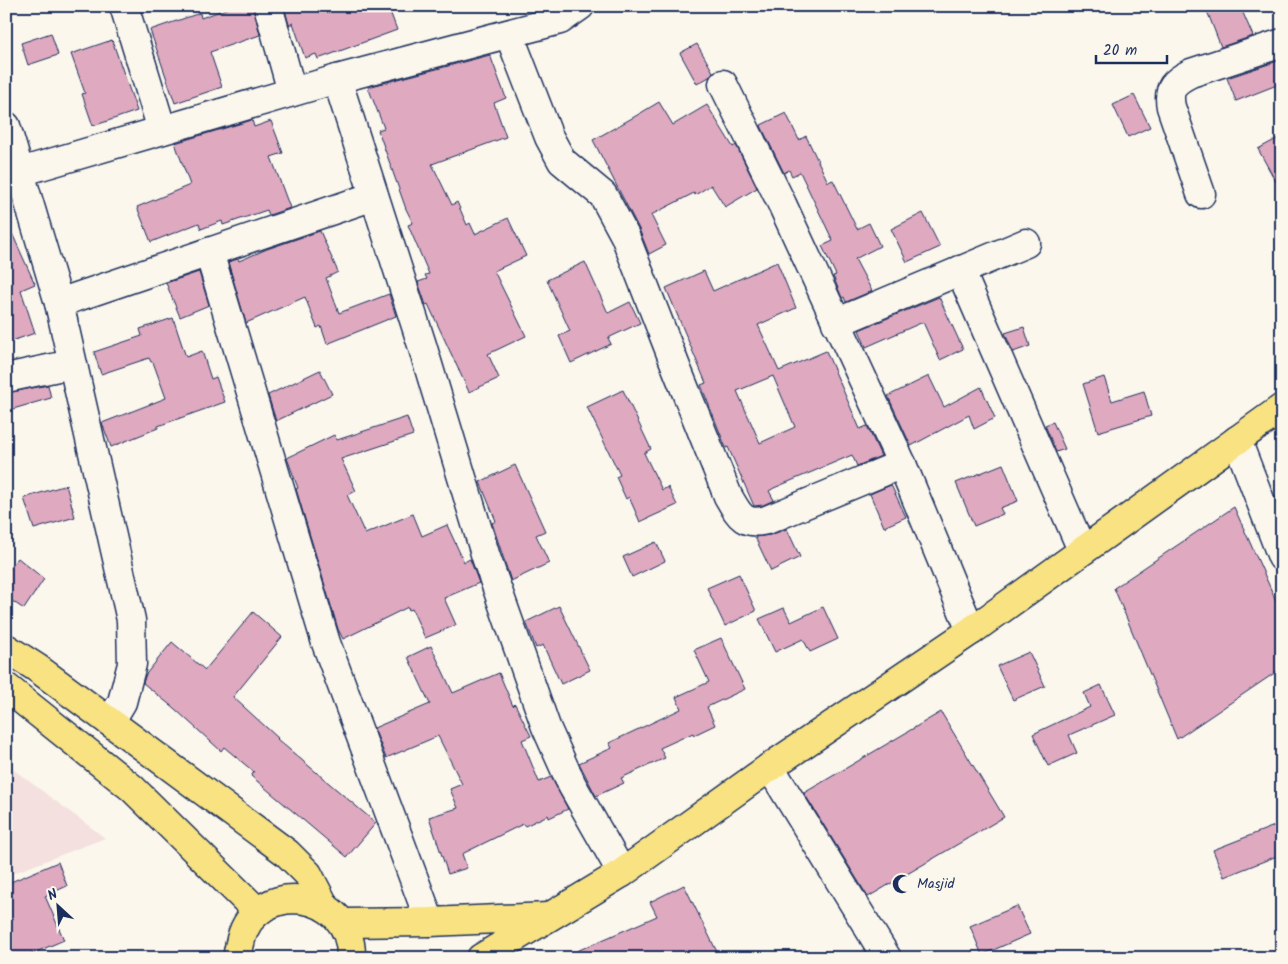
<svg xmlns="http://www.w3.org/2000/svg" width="1288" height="964" font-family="Kalam,sans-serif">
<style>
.built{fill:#f3e0df}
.building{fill:#dfa9c0;stroke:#1b2f5e;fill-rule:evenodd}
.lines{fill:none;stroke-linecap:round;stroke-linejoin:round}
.minor-casing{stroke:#1b2f5e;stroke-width:31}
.primary-casing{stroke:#1b2f5e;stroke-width:31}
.trunk-casing{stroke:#1b2f5e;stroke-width:31}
.minor{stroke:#fbf7ec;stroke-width:28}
.primary{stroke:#f8e281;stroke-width:28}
.trunk{stroke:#f8e281;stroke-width:28}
.labels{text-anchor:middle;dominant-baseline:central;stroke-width:4;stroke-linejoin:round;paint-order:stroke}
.poi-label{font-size:14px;fill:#1b2f5e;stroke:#fbf7ec;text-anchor:start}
</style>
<rect width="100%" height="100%" fill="#fbf7ec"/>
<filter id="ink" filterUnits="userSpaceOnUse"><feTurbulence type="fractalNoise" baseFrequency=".02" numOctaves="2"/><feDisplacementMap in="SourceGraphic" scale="10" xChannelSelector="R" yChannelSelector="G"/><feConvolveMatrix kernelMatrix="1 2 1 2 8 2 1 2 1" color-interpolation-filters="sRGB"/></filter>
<g filter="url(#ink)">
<polygon class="built" points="6,764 105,838 6,876"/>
<g class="building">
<polygon points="234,6 253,6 260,35 210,52 222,87 175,103 150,30 200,13 201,18"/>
<polygon points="284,6 388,6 397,30 318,59 316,54 305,58 293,23 289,25"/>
<polygon points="1219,6 1240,6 1253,36 1221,47 1207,11"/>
<polygon points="51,33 58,55 28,65 21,43"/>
<polygon points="112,40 137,111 93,126 82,94 85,93 71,54"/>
<polygon points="697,44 713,72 709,77 697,84 680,53"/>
<polygon points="490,55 506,98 494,103 506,137 432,164 452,205 457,202 467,225 470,223 475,234 508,218 526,256 494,271 526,336 488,354 499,378 469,392 428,304 426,305 418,282 427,279 425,275 429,274 408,225 413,223 406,209 378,130 384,128 368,87"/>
<polygon points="1281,60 1282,83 1236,101 1227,78"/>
<polygon points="1134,95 1150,127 1128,137 1113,105"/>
<polygon points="659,102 673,125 707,105 733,147 736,145 757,188 725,207 711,185 695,195 694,193 651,215 666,245 649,254 639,229 593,140 634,117"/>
<polygon points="786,113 799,140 806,136 828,182 833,180 857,229 869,223 880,246 855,259 872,291 846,302 844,297 842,298 833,276 836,275 822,246 833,241 800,172 792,176 789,170 784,173 762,128 761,125"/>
<polygon points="252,120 254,127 271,121 283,153 271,157 290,208 269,215 267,210 223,225 222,221 201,229 199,223 151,242 137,207 190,185 175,143"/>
<polygon points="1282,136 1282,193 1258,149"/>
<polygon points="923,213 940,247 907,262 891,229"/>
<polygon points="6,220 35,284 21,290 35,333 6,343"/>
<polygon points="320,231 338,272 326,278 339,313 389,294 396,316 327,344 321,326 317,328 305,297 246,323 228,262 238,259 239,261 267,249"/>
<polygon points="585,262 608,313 630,302 640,323 608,338 611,344 571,363 559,336 570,331 547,280"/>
<path d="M777,262L796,308L758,325L779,371L826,351L860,429L867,426L881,456L857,466L852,455L774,488L769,491L774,500L763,505L754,506L728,447L726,448L701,385L706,383L666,288L704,271L713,291ZM773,376L795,427L760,443L737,391Z"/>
<polygon points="199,272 209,305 180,317 166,283"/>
<polygon points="939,297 963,349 940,360 923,322 866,347 859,330"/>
<polygon points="173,318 186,357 202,351 211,379 216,377 225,402 158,426 158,428 111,447 102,423 166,398 153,362 151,362 149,358 101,374 94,352 142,336 140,329"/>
<polygon points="1024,327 1030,346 1013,352 1005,333"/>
<polygon points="320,370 332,394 276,421 268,395"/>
<polygon points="929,376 944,407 981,387 995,418 974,429 969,415 911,446 888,396"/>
<polygon points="1104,377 1112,401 1144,391 1151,416 1098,432 1083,384"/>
<polygon points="48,385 51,398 6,411 6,393"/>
<polygon points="623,390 651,449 644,453 662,490 668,487 677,505 640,522 629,497 626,499 616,477 620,475 587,407"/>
<polygon points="407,417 413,435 341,459 356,491 347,495 365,534 413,514 422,536 447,525 464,562 470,559 479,583 444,598 456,625 425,638 412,609 409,610 408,607 343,639 338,629 296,489 298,488 287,458 334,435 337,440"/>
<polygon points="1053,422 1065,449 1056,452 1045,425"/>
<polygon points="1003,464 1018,501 1000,508 1003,514 974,526 956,483"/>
<polygon points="515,465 545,531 536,535 549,563 511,581 492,523 496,521 480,482"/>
<polygon points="66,485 75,517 34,529 24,498"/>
<polygon points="891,485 906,517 884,527 870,494"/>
<polygon points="1234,507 1282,614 1282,668 1177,739 1114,588"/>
<polygon points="787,529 800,557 771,571 755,537 770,535"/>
<polygon points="656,542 665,561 632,577 623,557"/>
<polygon points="18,558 44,579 24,609 6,597 6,572"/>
<polygon points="739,574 756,611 725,626 707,588"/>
<polygon points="559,606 590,670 561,684 543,645 536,648 526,622"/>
<polygon points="823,607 838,639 810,652 803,639 775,652 759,619 784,608 791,622"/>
<polygon points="253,612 282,637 233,697 278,738 277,739 376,823 347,857 251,776 254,772 224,747 221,751 175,709 143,683 146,674 172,642 205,670"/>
<polygon points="721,638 745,689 707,707 715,725 694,735 693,733 660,748 665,758 621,778 624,783 596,796 579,763 612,748 609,743 681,709 676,697 709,682 694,650"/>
<polygon points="431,646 453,693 499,673 513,706 515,704 531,736 522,740 539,782 551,777 568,809 549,818 548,815 525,826 523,824 462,854 467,868 448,874 429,817 458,808 450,789 462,784 438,736 386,758 374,728 430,704 408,657"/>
<polygon points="1029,652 1045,686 1013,700 997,666"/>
<polygon points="1101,685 1115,715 1069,735 1077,753 1048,766 1033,734 1090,707 1084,693"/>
<polygon points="941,712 1004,817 868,897 804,793"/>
<polygon points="1282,823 1282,854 1224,877 1213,850"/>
<polygon points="58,862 67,886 45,896 64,940 22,958 6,958 6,884"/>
<polygon points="684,885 720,958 561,958 657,916 650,902"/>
<polygon points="1017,906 1030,934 982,955 970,926"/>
</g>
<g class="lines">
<defs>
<g id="minor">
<polyline points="124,6 162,130"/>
<polyline points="268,6 292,92"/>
<path d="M509,34L549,137L562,161L603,195L625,236L678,372L728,496C739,515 743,526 767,520L902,464"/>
<polyline points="337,79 560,20 580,6"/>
<polyline points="723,84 782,204 902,464 971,631"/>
<polyline points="6,126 59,303 131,620 132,664 122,702 110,722"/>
<polyline points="20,172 337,79 422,345 486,557 546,727 572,785 622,873"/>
<path d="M1201,194L1171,107C1167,87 1175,81 1191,73L1282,43"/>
<polyline points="209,252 326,643 430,922"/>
<polyline points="960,270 1082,550"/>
<polyline points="59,303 374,196"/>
<polyline points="836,323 1026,243"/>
<polyline points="6,378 72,364"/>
<polyline points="1237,440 1282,557"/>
<polyline points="770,767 887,958"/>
</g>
<g id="primary">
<polyline points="343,923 430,922 548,917"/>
<polyline points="481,958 622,873 770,767 971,631 1282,408"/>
</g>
<g id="trunk">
<polyline points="6,648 37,668 287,853 308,874 325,907"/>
<polyline points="6,687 132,788 258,912"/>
<path d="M238,958C237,951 240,945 241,939C256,879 353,888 351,958"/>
</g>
</defs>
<use href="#minor" class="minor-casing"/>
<use href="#primary" class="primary-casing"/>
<use href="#trunk" class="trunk-casing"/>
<use href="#minor" class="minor"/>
<use href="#primary" class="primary"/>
<use href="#trunk" class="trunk"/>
</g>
</g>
<defs>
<symbol id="mosque-bare" viewBox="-9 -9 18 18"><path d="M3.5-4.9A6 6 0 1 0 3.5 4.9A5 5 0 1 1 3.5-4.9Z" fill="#1b2f5e" stroke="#fbf7ec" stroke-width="2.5" paint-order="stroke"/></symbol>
</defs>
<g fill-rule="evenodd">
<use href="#mosque-bare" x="888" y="870" width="28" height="28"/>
</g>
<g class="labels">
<g class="poi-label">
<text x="917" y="884">Masjid</text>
</g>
</g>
<rect width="1288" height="964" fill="none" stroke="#fbf7ec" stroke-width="25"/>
<rect x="12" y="12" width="1263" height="939" fill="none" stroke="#1b2f5e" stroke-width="2" filter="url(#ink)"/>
<g transform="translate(58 906) rotate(334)" stroke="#fbf7ec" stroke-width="4" paint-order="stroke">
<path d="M0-4L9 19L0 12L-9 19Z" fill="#1b2f5e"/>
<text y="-8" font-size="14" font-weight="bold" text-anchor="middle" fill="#1b2f5e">N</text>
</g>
<path d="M1096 55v8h71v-8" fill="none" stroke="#1b2f5e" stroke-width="2.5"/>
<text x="1103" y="55" font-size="15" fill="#1b2f5e" stroke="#fbf7ec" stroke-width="4" paint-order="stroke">20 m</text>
</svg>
